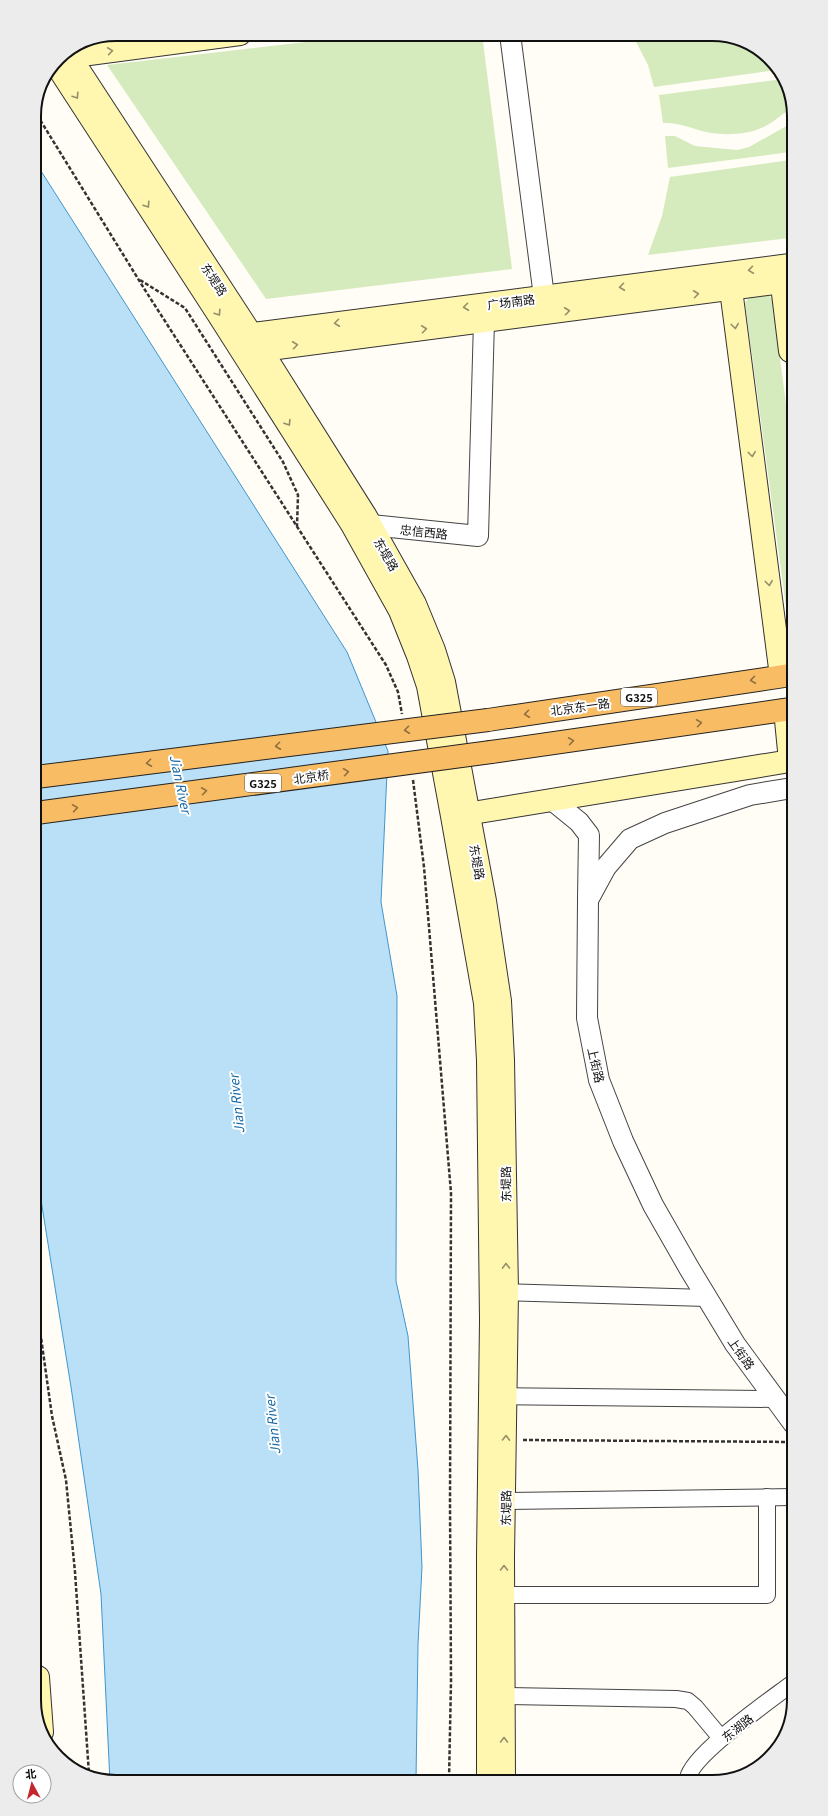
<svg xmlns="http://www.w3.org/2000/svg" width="828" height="1816" font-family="Georgia,'Noto Sans SC',serif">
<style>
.green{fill:#d5ebbd}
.water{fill:#b9e0f7;stroke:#3f96cf}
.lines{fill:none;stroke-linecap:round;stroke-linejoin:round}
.minor-casing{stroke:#444;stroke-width:18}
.tertiary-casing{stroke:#444;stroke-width:22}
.secondary-casing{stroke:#333;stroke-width:24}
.trunk-casing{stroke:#222;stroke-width:24}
.path{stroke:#333;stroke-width:2.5;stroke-dasharray:4 2;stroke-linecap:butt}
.minor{stroke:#fff;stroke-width:16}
.tertiary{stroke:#fff;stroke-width:20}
.secondary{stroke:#fff6b0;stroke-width:22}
.trunk{stroke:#f7bc64;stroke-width:22}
.trunk-bridge-casing{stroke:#222;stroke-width:24;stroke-linecap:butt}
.trunk-bridge{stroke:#f7bc64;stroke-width:22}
.oneway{stroke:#948f68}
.oneway2{stroke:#906f3f}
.labels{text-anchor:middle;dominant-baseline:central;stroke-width:4;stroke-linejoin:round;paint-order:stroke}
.shield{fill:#fff;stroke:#585858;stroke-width:1}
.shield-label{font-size:11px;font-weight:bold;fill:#111}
.street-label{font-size:12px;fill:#111;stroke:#fff}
.water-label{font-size:13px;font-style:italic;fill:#1768a6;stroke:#fff}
.rim{fill:none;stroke:#111;stroke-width:2}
</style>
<rect width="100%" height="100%" fill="#fffdf5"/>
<g class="green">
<polygon points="375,34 482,34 512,269 266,299 107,65"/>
<polygon points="632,34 718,34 762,51 776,70 654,87 648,65"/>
<path d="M783,79L790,89V110C782,113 777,120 769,124C751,135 726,136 706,132C691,128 678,122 663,123L659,95Z"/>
<polygon points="790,124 790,152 668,168 665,136 675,136 695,146 737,150 749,147"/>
<polygon points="790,160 790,238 648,255 662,216 670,177"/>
<polygon points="767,293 772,299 791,441 791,634 789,629 745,303 750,296"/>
</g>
<polygon class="water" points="34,160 347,652 388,751 381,902 397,996 396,1281 408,1336 418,1470 422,1567 418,1644 416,1780 110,1782 101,1594 71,1387 37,1175"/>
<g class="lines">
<defs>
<g id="minor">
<polyline points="497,1292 707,1298"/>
<polyline points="495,1396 775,1399"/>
<polyline points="505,1501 793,1497"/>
<polyline points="504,1595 767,1595 767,1497"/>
<polyline points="504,1696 676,1699 688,1701 695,1707 721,1738"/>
<path d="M688,1778C692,1754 772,1699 794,1682"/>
</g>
<g id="tertiary">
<polyline points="510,34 546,312"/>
<polyline points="371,525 478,536 484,321"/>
<polyline points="792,788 750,795 665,823 630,839 606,867 588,900 587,1018 599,1080 623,1141 653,1205 689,1268 735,1344 793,1423"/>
<polyline points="552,800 579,822 589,835 588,898"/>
</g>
<g id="secondary">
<polyline points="67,52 251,334 365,515 415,604 434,650 444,682 485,901 500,1001 503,1060 507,1292 503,1557 504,1779"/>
<polyline points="59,58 240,34"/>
<polyline points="55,63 218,314 351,523 400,611 418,656 428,686 452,816 485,1003 488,1061 491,1320 488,1557 488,1779"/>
<polyline points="780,269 790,351"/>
<polyline points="729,274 781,676"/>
<polyline points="238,336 790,265"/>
<polyline points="248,352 790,281"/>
<polyline points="454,816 790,761 785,710"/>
<polyline points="38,1677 42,1732"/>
</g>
<g id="trunk">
<polyline points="488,720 791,675"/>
<polyline points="491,752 791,709"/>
</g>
</defs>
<use href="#minor" class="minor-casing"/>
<use href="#tertiary" class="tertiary-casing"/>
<use href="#secondary" class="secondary-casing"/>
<use href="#trunk" class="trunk-casing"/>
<g class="path">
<polyline points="34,110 145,290 386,665 398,692 402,714"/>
<polyline points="140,280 185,308 283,462 298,495 297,526"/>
<polyline points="413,780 424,867 451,1193 450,1504 451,1681 449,1780"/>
<polyline points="37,1309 52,1416 66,1480 75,1572 89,1774"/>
<polyline points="523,1440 793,1442"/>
</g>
<use href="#minor" class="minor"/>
<use href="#tertiary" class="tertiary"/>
<use href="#secondary" class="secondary"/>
<use href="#trunk" class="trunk"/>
<defs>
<g id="trunk-bridge">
<polyline points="36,777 488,720"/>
<polyline points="36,813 491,752"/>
</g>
</defs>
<use href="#trunk-bridge" class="trunk-bridge-casing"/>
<use href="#trunk-bridge" class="trunk-bridge"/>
</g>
<defs><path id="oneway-chevron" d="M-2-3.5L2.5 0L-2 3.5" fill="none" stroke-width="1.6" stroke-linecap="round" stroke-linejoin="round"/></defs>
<g class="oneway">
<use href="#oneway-chevron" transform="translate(110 51) rotate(-8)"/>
<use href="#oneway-chevron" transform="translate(76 96) rotate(57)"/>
<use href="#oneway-chevron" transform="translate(147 205) rotate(57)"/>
<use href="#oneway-chevron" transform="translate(751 270) rotate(172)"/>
<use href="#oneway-chevron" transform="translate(622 287) rotate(173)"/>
<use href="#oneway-chevron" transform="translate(696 294) rotate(-7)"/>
<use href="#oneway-chevron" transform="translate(466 307) rotate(173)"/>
<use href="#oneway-chevron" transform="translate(567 311) rotate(-7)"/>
<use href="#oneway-chevron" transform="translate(218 313) rotate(57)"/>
<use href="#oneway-chevron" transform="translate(337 323) rotate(173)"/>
<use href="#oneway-chevron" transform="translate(735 326) rotate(83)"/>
<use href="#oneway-chevron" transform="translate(424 329) rotate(-7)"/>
<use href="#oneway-chevron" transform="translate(295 345) rotate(-7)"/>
<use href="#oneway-chevron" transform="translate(288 423) rotate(58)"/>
<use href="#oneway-chevron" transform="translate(752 454) rotate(83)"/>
<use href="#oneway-chevron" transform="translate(769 583) rotate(83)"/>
<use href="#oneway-chevron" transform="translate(506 1266) rotate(-91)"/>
<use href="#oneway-chevron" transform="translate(506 1438) rotate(-89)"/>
<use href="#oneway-chevron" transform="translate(504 1568) rotate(-90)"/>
<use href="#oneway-chevron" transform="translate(504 1740) rotate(-90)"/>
</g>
<g class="oneway2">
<use href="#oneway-chevron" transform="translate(753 680) rotate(172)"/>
<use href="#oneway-chevron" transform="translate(527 714) rotate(172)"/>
<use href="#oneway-chevron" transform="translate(699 723) rotate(-8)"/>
<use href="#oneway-chevron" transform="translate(407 730) rotate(173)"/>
<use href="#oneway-chevron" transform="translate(571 741) rotate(-8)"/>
<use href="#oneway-chevron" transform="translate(278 746) rotate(173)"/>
<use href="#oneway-chevron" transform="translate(149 763) rotate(173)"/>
<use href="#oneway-chevron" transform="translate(346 772) rotate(-8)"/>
<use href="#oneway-chevron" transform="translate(204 791) rotate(-8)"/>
<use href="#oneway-chevron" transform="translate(75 808) rotate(-8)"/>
</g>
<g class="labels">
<g class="shield">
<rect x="621" y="688" width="36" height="18" rx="3"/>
<rect x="245" y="774" width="36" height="18" rx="3"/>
</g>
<g class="shield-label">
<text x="639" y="697">G325</text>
<text x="263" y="783">G325</text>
</g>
<g class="street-label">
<text transform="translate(215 279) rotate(57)">东堤路</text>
<text transform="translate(511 301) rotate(-7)">广场南路</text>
<text transform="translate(424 531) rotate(6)">忠信西路</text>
<text transform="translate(387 554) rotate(60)">东堤路</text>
<text transform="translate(580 706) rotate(-8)">北京东一路</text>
<text transform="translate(311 776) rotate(-8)">北京桥</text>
<text transform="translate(478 862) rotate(80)">东堤路</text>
<text transform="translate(597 1065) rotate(77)">上街路</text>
<text transform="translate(505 1184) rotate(-91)">东堤路</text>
<text transform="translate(742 1353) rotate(55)">上街路</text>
<text transform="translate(505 1508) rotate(-89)">东堤路</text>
<text transform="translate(737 1727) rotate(-38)">东湖路</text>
</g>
<g class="water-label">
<text transform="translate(181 784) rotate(78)">Jian River</text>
<text transform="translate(236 1104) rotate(-96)">Jian River</text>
<text transform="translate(272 1425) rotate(-96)">Jian River</text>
</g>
</g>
<path d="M0 0H828V1816H0ZM116 41H712A75 75 0 0 1 787 116V1700A75 75 0 0 1 712 1775H116A75 75 0 0 1 41 1700V116A75 75 0 0 1 116 41Z" fill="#ececec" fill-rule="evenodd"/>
<path class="rim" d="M116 41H712A75 75 0 0 1 787 116V1700A75 75 0 0 1 712 1775H116A75 75 0 0 1 41 1700V116A75 75 0 0 1 116 41Z"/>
<g transform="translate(32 1784) rotate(353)"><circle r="19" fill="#ffffff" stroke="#a0a0a0"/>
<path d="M0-3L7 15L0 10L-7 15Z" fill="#c4262e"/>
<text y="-6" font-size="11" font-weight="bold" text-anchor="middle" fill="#111111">北</text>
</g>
</svg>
